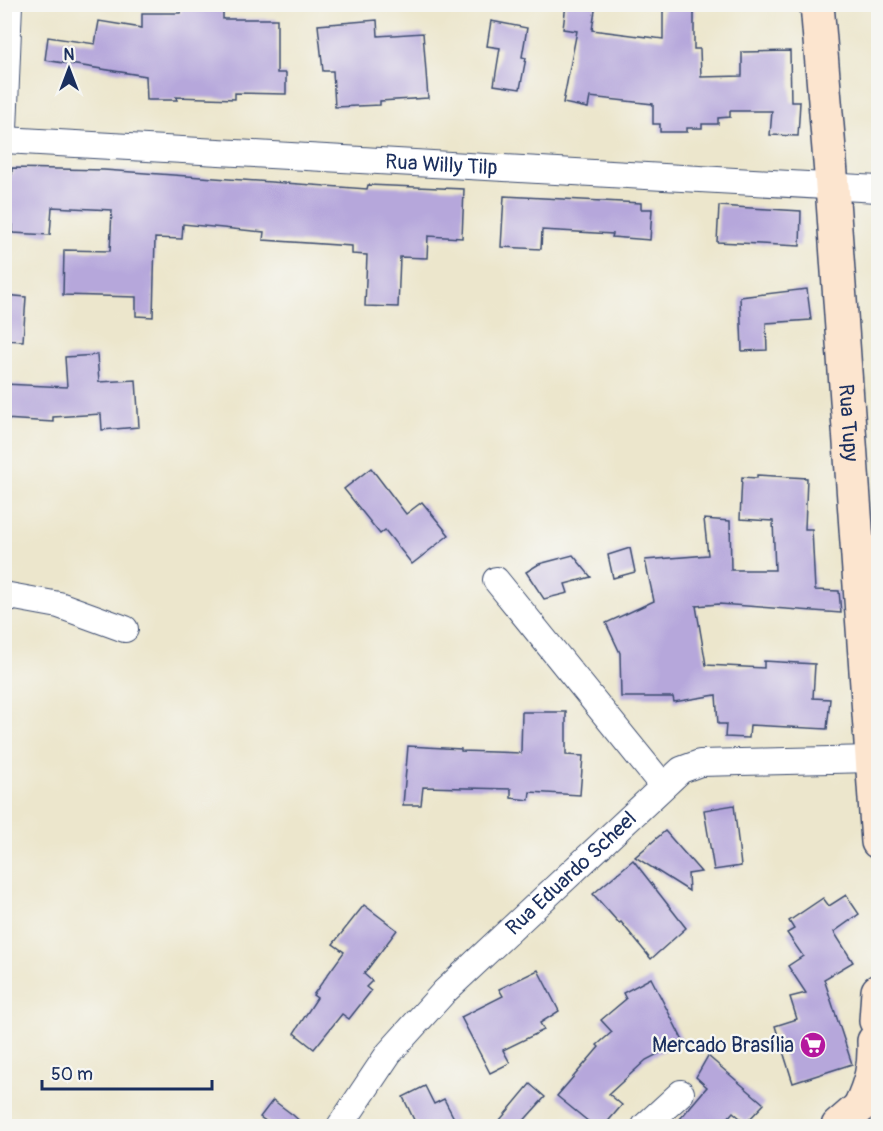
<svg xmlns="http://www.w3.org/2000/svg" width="883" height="1131" font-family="Pangolin,sans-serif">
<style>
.building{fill:#b6a7db}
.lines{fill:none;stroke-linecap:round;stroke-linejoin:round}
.street-casing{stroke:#3a4a6e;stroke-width:28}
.secondary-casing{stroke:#3a4a6e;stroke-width:36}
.street{stroke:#fff;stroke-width:26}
.secondary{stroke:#fce5cf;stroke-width:33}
.labels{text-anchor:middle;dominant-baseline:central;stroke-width:4.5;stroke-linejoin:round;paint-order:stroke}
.street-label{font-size:21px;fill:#1b2f5e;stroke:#f6f6f2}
.poi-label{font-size:21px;fill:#1b2f5e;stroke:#f6f6f2;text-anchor:end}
</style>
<rect width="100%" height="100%" fill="#f6f6f2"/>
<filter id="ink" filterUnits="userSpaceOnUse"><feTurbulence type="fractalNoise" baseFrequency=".0167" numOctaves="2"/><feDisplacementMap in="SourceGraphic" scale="12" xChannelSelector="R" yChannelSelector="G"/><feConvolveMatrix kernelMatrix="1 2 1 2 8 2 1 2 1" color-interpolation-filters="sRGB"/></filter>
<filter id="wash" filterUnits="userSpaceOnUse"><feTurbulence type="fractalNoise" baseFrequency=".008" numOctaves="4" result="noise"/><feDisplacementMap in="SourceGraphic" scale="24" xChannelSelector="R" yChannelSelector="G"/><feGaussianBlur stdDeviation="1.35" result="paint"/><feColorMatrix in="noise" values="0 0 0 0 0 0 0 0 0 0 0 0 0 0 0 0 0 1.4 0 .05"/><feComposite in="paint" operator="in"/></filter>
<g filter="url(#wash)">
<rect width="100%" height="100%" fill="#ece6cc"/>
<g id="blocks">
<g class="building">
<polygon points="181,4 223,4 223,19 277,19 277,73 286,73 286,94 235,93 235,99 176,97 177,100 147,100 146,76 45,60 48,37 95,44 99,21 142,28 142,13 181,13"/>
<polygon points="566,4 596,4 592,30 663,39 663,6 692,4 694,6 694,49 700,49 701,77 742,76 742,52 790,51 791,102 800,102 798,136 770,135 772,111 730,111 730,117 718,118 718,124 702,124 702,128 687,128 687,132 660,132 660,124 653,124 653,104 590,97 588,108 563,103 577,31 563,29"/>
<polygon points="377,20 378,36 423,33 428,98 380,101 380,105 335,107 333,71 323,71 318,25"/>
<polygon points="491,21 527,28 522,57 526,58 520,89 494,85 500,48 487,46"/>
<polygon points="12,168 104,170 367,189 368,185 464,189 462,238 428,236 427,258 400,257 398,307 365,306 367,255 352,254 352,246 263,240 264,232 183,224 182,239 155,238 153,317 136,316 136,297 63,295 64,250 110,251 112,210 52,207 50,235 13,233 13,225 9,225 10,214 4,214 4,174 12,174"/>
<polygon points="504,196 641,203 641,209 652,209 650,240 612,237 613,234 542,230 541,249 501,247"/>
<polygon points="719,206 801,211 800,246 717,242"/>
<polygon points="807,289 811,320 766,323 767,350 742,351 740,297"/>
<polygon points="4,295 26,297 23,341 4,340"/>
<polygon points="97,355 99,382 136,380 139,427 102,430 101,414 53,417 53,422 4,419 4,384 67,387 65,357"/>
<polygon points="371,468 406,514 422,502 449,535 412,564 385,530 380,534 344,489"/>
<polygon points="757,475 807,478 805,529 812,529 815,590 839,591 841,613 719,604 696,606 706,665 764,668 764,661 815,664 813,698 830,699 827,729 750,725 749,738 725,737 726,724 718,724 716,695 674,702 673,697 621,697 620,653 606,623 654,601 645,560 708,555 704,519 730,521 731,570 775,570 773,521 740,519 742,477 757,478"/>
<polygon points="630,548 635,572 613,578 608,555"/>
<polygon points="573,555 591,577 565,584 568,593 544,599 526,572 539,564"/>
<polygon points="522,712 566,712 566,755 583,756 580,795 530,792 529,800 511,798 511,789 423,787 421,805 403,805 408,746 461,749 461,751 521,753"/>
<polygon points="734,805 741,866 714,870 704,810"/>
<polygon points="665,831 701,872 688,874 689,891 635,857"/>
<polygon points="633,860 686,928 651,959 621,922 619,923 593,894"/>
<polygon points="846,895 859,914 834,932 853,962 824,979 852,1064 793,1083 775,1026 797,1019 790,997 806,993 788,966 803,956 787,933 794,929 789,921 823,898 829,906"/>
<polygon points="364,905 397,930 364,974 372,981 366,987 371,991 349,1019 342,1014 314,1049 294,1033 317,998 313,995 344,952 333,944"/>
<polygon points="538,970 559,1011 540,1023 544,1030 503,1050 510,1063 490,1073 461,1017 503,996 499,989"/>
<polygon points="651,978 683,1041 646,1060 609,1094 622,1105 604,1126 594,1126 557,1096 599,1047 597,1045 612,1032 601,1020 626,999 623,993"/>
<polygon points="708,1056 764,1104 746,1123 733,1112 721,1126 674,1126 707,1087 696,1077"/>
<polygon points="530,1084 545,1097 519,1126 495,1126"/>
<polygon points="425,1086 434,1104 444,1099 458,1126 417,1126 403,1097"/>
<polygon points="273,1100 293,1115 305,1126 273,1126 260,1117"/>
</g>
</g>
</g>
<g filter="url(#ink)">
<use href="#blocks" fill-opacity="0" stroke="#3a4a6e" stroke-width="1.5"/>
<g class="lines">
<defs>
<g id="street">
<polyline points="4,130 9,4"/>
<path id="s1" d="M4,140L878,189"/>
<polyline points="496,580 663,786"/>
<polyline points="4,595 59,605 125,629"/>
<path id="s2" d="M340,1126L389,1053L444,992L681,770L700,763L873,759"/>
<polyline points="645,1126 681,1093"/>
</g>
<g id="secondary">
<path id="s3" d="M817,4L832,186L878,842"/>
<polyline points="876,1021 878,991"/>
<path d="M860,1106C871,1083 875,1066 874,1041"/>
<polyline points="838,1126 877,1092"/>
</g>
</defs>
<use href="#street" class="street-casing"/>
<use href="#secondary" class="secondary-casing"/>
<use href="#street" class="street"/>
<use href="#secondary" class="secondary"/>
</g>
</g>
<defs>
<symbol id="supermarket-disc" viewBox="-11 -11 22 22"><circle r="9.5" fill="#b5179e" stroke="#f6f6f2"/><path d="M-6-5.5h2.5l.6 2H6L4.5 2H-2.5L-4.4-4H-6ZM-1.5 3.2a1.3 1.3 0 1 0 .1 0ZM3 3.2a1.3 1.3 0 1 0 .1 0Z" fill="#fff"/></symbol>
</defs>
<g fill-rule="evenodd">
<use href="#supermarket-disc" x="798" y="1030" width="30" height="30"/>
</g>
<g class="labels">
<g class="street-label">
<text stroke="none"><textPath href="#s1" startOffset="438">Rua Willy Tilp</textPath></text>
<text stroke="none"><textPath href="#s3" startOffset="420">Rua Tupy</textPath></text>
<text stroke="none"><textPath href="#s2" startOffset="344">Rua Eduardo Scheel</textPath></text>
</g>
<g class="poi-label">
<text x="794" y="1045">Mercado Brasília</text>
</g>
</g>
<rect width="883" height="1131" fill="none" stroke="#f6f6f2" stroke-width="24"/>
<g transform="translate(69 69)" stroke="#f6f6f2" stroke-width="4.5" paint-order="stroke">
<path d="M0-4.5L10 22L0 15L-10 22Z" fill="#1b2f5e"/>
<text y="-9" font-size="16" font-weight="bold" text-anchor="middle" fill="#1b2f5e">N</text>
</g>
<path d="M42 1080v9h170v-9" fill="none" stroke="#1b2f5e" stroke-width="3"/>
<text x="51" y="1080" font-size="18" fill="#1b2f5e" stroke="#f6f6f2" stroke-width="4.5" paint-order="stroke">50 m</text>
</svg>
